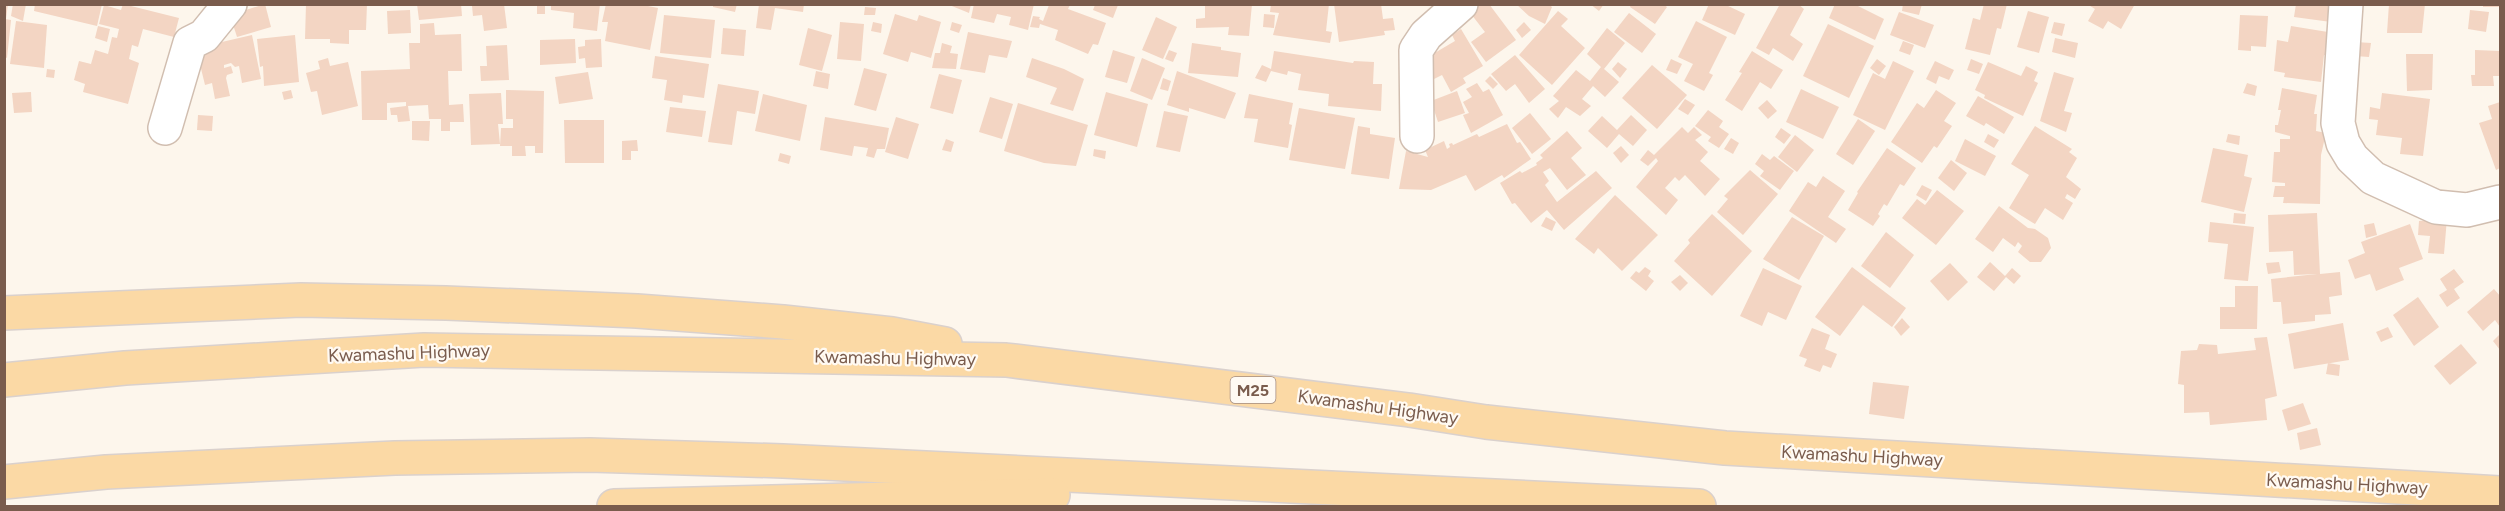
<svg xmlns="http://www.w3.org/2000/svg" width="2505" height="511" font-family="Figtree,sans-serif">
<style>
.building{fill:#f3d5c3}
.lines{fill:none;stroke-linecap:round;stroke-linejoin:round}
.street-casing{stroke:#d1beb0;stroke-width:36}
.primary-casing{stroke:#dad1cd;stroke-width:36}
.street{stroke:#fff;stroke-width:33}
.primary{stroke:#fbd9a5;stroke-width:33}
.labels{text-anchor:middle;dominant-baseline:central;stroke-width:4.5;stroke-linejoin:round;paint-order:stroke}
.shield{fill:#fffaf3;stroke:#a28b7f;stroke-width:1.5}
.shield-label{font-size:16px;font-weight:bold;fill:#7a5c4d}
.street-label{font-size:18px;fill:#7a5c4d;stroke:#fffaf3}
</style>
<rect width="100%" height="100%" fill="#fdf6ec"/>
<g class="building">
<polygon points="4,4 8,4 6,19 4,19"/>
<polygon points="13,4 26,4 23,21 11,16"/>
<polygon points="35,4 102,4 97,26 34,11"/>
<polygon points="123,4 179,18 174,37 143,29 138,47 132,45 129,59 139,63 128,104 83,92 85,84 74,80 79,61 91,64 95,50 108,54 112,37 117,38 119,29 99,24 104,5 121,10"/>
<polygon points="265,4 271,27 237,37 230,15"/>
<polygon points="306,4 367,4 366,30 349,30 349,44 330,43 330,39 305,39"/>
<polygon points="417,4 461,4 462,16 419,20"/>
<polygon points="478,4 504,4 507,28 484,31 482,15 473,16 472,6"/>
<polygon points="551,4 600,4 597,31 573,28 574,13 551,10"/>
<polygon points="606,4 638,4 658,8 650,50 605,41 608,22 602,22"/>
<polygon points="713,4 737,4 735,12 713,7"/>
<polygon points="759,4 804,4 803,12 775,8 771,30 756,28"/>
<polygon points="947,4 971,4 969,13"/>
<polygon points="974,4 1034,4 1028,30 1009,25 1011,17 997,14 994,23 971,18"/>
<polygon points="1211,4 1252,4 1249,36 1228,35 1229,27 1196,28 1196,19 1205,18 1205,5"/>
<polygon points="1271,4 1329,4 1326,31 1332,32 1330,43 1273,35 1279,13 1270,12"/>
<polygon points="1334,4 1381,4 1383,19 1393,18 1395,30 1384,31 1385,35 1339,42"/>
<polygon points="1476,4 1489,4 1516,40 1486,62 1471,42 1485,32 1468,10"/>
<polygon points="1516,4 1548,4 1552,7 1545,24 1529,16"/>
<polygon points="1590,4 1604,4 1599,11"/>
<polygon points="1631,4 1663,4 1667,7 1655,24 1630,7"/>
<polygon points="1709,4 1724,4 1745,14 1735,35 1702,20"/>
<polygon points="1780,4 1798,4 1804,9 1790,35 1803,44 1793,61 1773,48 1769,55 1756,48"/>
<polygon points="1835,4 1854,4 1884,19 1875,40 1829,18"/>
<polygon points="1903,4 1922,4 1919,15 1902,11"/>
<polygon points="1984,4 2007,4 2001,29 1997,28 1990,55 1965,49 1973,18 1980,20"/>
<polygon points="2087,4 2135,4 2121,29 2108,21 2103,29 2088,21 2095,9"/>
<polygon points="2296,4 2333,4 2331,22 2294,17"/>
<polygon points="2389,4 2425,4 2422,33 2387,33"/>
<rect x="2483" y="4" width="17" height="3"/>
<rect x="537" y="5" width="8" height="9"/>
<polygon points="1049,5 1070,5 1068,9 1106,23 1098,45 1093,44 1088,54 1055,40 1058,30 1040,24 1039,28 1030,27 1033,16 1040,17 1039,19 1043,21"/>
<polygon points="1095,5 1118,5 1113,18 1093,10"/>
<polygon points="865,7 876,8 875,15 864,15"/>
<polygon points="410,10 411,33 388,34 387,11"/>
<polygon points="2470,10 2489,12 2486,32 2468,29"/>
<polygon points="1558,11 1568,19 1561,26 1585,48 1552,85 1519,55"/>
<polygon points="2028,11 2049,17 2039,53 2017,47"/>
<polygon points="1899,12 1934,25 1925,48 1890,35"/>
<polygon points="1629,13 1656,34 1642,53 1614,32"/>
<polygon points="895,14 917,21 919,15 941,22 931,58 911,52 908,62 883,54"/>
<polygon points="1264,14 1275,15 1274,28 1263,27"/>
<polygon points="664,15 715,20 711,58 660,53"/>
<polygon points="2240,15 2268,16 2266,47 2251,46 2251,51 2238,50"/>
<polygon points="1156,17 1177,27 1163,59 1142,50"/>
<polygon points="5,19 11,20 7,58 5,57"/>
<polygon points="16,21 47,25 44,68 10,64"/>
<polygon points="1696,21 1727,37 1709,73 1713,75 1704,91 1684,81 1693,64 1678,57"/>
<polygon points="840,22 864,24 861,61 837,59"/>
<polygon points="873,22 882,24 881,33 871,31"/>
<polygon points="952,22 962,25 959,33 950,30"/>
<polygon points="1524,22 1531,30 1522,38 1516,30"/>
<polygon points="2054,22 2065,24 2062,36 2051,33"/>
<polygon points="434,23 435,35 461,34 462,71 448,71 449,105 463,104 464,122 450,122 450,131 441,131 441,119 429,119 428,105 408,106 410,121 398,122 397,115 391,115 390,108 406,106 406,102 387,103 387,120 362,120 361,71 410,69 409,43 420,43 420,24"/>
<polygon points="1828,24 1874,46 1849,98 1803,76"/>
<polygon points="98,26 110,29 107,42 95,38"/>
<polygon points="2291,26 2334,33 2330,56 2324,55 2321,82 2284,77 2285,73 2274,71 2277,40 2288,42"/>
<polygon points="723,28 746,30 744,56 721,54"/>
<polygon points="808,28 832,35 822,71 799,65"/>
<polygon points="1607,28 1625,43 1604,69 1619,82 1605,97 1593,86 1582,99 1591,106 1580,116 1566,107 1558,118 1549,109 1559,101 1553,96 1576,70 1590,81 1601,67 1587,54"/>
<polygon points="1461,29 1483,66 1463,78 1466,83 1451,92 1442,75 1434,79 1421,61 1455,41 1452,35"/>
<polygon points="968,32 1012,41 1007,58 989,55 985,73 960,69"/>
<polygon points="252,35 261,79 242,83 239,66 235,67 231,63 224,65 224,68 231,66 233,73 227,75 226,78 230,96 215,99 212,83 205,85 196,48"/>
<polygon points="295,35 299,82 264,86 263,66 260,67 257,39"/>
<polygon points="2055,38 2078,43 2075,58 2052,52"/>
<polygon points="575,39 576,63 540,65 540,40"/>
<polygon points="601,39 602,67 586,68 585,58 579,59 578,47 585,46 585,40"/>
<polygon points="1903,41 1914,45 1910,55 1899,51"/>
<polygon points="2356,42 2371,43 2369,57 2355,56"/>
<polygon points="942,43 952,46 950,53 958,54 956,69 932,68 935,53 940,53"/>
<polygon points="1192,43 1221,47 1221,50 1241,53 1238,77 1188,73"/>
<polygon points="507,45 509,80 481,81 480,66 487,66 486,46"/>
<polygon points="1113,50 1135,57 1127,83 1105,77"/>
<polygon points="1169,50 1177,53 1173,62 1165,59"/>
<polygon points="2475,50 2500,51 2500,76 2493,76 2494,86 2472,86 2471,75 2475,75"/>
<polygon points="1274,51 1353,63 1354,61 1374,62 1373,84 1382,84 1381,111 1328,106 1329,94 1298,90 1301,74 1288,71 1287,75 1271,71 1266,82 1255,78 1262,65 1271,69"/>
<polygon points="1752,51 1783,70 1771,89 1760,82 1742,111 1725,100 1742,73 1739,72"/>
<polygon points="2406,54 2433,54 2432,90 2407,91"/>
<polygon points="1515,55 1545,89 1529,103 1515,84 1506,91 1491,74"/>
<polygon points="655,56 709,64 704,98 683,95 682,103 664,100 667,80 652,78"/>
<polygon points="328,58 330,66 348,62 358,106 322,115 317,91 311,92 306,73 320,69 318,61"/>
<polygon points="1032,58 1064,69 1084,79 1073,111 1050,104 1057,88 1026,77"/>
<polygon points="1142,58 1165,68 1152,100 1130,91"/>
<polygon points="1671,59 1682,64 1677,74 1666,70"/>
<polygon points="1877,59 1886,66 1879,75 1870,68"/>
<polygon points="1971,59 1983,64 1979,74 1967,70"/>
<polygon points="1893,61 1914,71 1885,130 1853,115 1873,73 1885,79"/>
<polygon points="1935,61 1954,70 1949,80 1939,76 1936,84 1926,79"/>
<polygon points="1618,62 1627,69 1620,78 1612,69"/>
<polygon points="1988,62 2021,76 2026,66 2038,72 2034,81 2038,83 2023,116 1984,98 1985,95 1975,90"/>
<polygon points="1652,65 1687,95 1657,129 1622,98"/>
<polygon points="864,68 887,74 876,111 854,105"/>
<polygon points="47,69 55,70 54,78 46,77"/>
<polygon points="816,71 830,74 828,89 813,86"/>
<polygon points="1177,71 1236,93 1225,119 1189,108 1189,112 1167,105"/>
<polygon points="588,72 593,99 559,104 555,77"/>
<polygon points="2054,72 2074,78 2064,111 2072,113 2066,132 2040,121"/>
<polygon points="939,74 962,80 953,114 930,108"/>
<polygon points="1490,76 1498,84 1493,89 1485,81"/>
<polygon points="1163,78 1171,81 1168,91 1160,89"/>
<polygon points="1477,83 1483,92 1489,89 1503,115 1471,133 1463,115 1469,113 1463,102 1472,97 1466,89"/>
<polygon points="2247,83 2257,86 2255,96 2243,93"/>
<polygon points="718,84 759,91 755,114 737,111 732,145 708,142"/>
<polygon points="2282,88 2317,95 2314,114 2317,114 2316,131 2326,133 2321,155 2320,204 2283,203 2284,197 2273,197 2275,186 2285,186 2285,183 2272,182 2274,152 2280,152 2280,139 2290,139 2290,136 2275,132 2275,125 2278,125 2281,110 2278,110"/>
<polygon points="1801,89 1839,107 1823,139 1786,122"/>
<polygon points="291,90 293,98 284,100 282,92"/>
<polygon points="506,90 544,91 543,153 535,153 535,146 525,146 526,156 512,156 512,146 500,146 501,128 513,128 513,119 506,119"/>
<polygon points="1936,90 1956,103 1944,121 1952,126 1937,148 1934,146 1922,163 1891,142 1917,103 1924,108"/>
<polygon points="1457,91 1465,113 1438,122 1431,101"/>
<polygon points="31,92 32,112 14,113 12,93"/>
<polygon points="1106,92 1148,104 1137,147 1094,135"/>
<polygon points="501,93 503,124 498,124 500,144 471,145 469,94"/>
<polygon points="2382,93 2430,99 2423,156 2400,154 2402,138 2376,135 2378,120 2369,119 2370,107 2380,109"/>
<polygon points="763,94 807,105 800,141 755,131"/>
<polygon points="1249,94 1293,103 1289,124 1292,125 1288,148 1254,142 1258,119 1244,118"/>
<polygon points="1978,96 2014,117 2004,134 1986,123 1984,126 1966,116"/>
<polygon points="990,97 1013,104 1002,139 979,132"/>
<polygon points="1685,99 1695,105 1688,115 1678,109"/>
<polygon points="1767,100 1777,111 1768,119 1758,108"/>
<polygon points="2500,102 2500,168 2496,170 2479,123 2492,119 2488,106"/>
<polygon points="1018,103 1088,125 1076,166 1044,163 1004,151"/>
<polygon points="670,107 706,111 702,137 666,132"/>
<polygon points="1299,108 1355,118 1345,169 1289,160"/>
<polygon points="1708,110 1723,121 1719,127 1729,134 1719,148 1708,141 1711,137 1695,126"/>
<polygon points="1164,111 1188,116 1180,152 1156,147"/>
<polygon points="1530,113 1551,139 1532,154 1512,128"/>
<polygon points="198,115 213,116 212,131 197,130"/>
<polygon points="1631,115 1647,130 1633,146 1619,134 1607,148 1588,131 1602,116 1617,130"/>
<polygon points="825,117 889,128 885,149 877,149 874,158 866,156 868,148 854,146 852,156 820,150"/>
<polygon points="896,117 919,124 908,159 885,152"/>
<polygon points="1858,119 1875,131 1853,165 1836,154"/>
<polygon points="564,120 604,120 604,163 565,163"/>
<polygon points="412,121 430,121 429,141 412,140"/>
<polygon points="1507,124 1517,143 1520,142 1531,159 1504,178 1502,175 1475,191 1466,175 1431,190 1399,189 1406,151 1428,157 1425,150 1444,141 1447,149 1450,147 1449,144 1452,143 1453,145 1477,134 1479,137"/>
<polygon points="1358,126 1370,128 1370,134 1395,138 1389,179 1351,174"/>
<polygon points="2035,126 2072,149 2069,152 2077,158 2066,177 2081,189 2075,199 2067,194 2065,198 2073,203 2063,220 2045,208 2035,224 2009,208 2029,175 2011,164"/>
<polygon points="1682,127 1688,133 1694,127 1702,135 1695,140 1708,152 1700,161 1720,179 1705,196 1685,175 1679,181 1675,177 1665,188 1678,200 1666,215 1636,187 1658,161 1656,158 1648,166 1640,160 1648,150 1654,155"/>
<polygon points="1781,128 1791,135 1784,144 1775,137"/>
<polygon points="1567,131 1582,148 1571,158 1586,175 1567,190 1550,168 1543,172 1549,181 1545,185 1557,202 1596,171 1612,188 1564,230 1547,210 1531,223 1515,203 1512,204 1500,183 1520,171 1522,173 1537,165 1536,163 1543,158 1540,155"/>
<polygon points="1988,134 1999,140 1994,148 1984,142"/>
<polygon points="2228,134 2240,136 2239,145 2226,142"/>
<polygon points="1795,135 1814,150 1797,172 1778,157"/>
<polygon points="1731,138 1739,143 1733,154 1724,149"/>
<polygon points="946,139 954,142 951,152 942,150"/>
<polygon points="1965,139 1996,156 1985,176 1955,161"/>
<polygon points="637,140 638,151 631,151 631,160 622,160 622,141"/>
<polygon points="1621,146 1629,155 1621,163 1613,153"/>
<polygon points="1887,148 1916,168 1904,186 1900,184 1887,206 1884,204 1878,214 1880,216 1873,226 1848,210 1858,193 1857,192"/>
<polygon points="2213,148 2248,155 2244,176 2252,178 2244,212 2201,202"/>
<polygon points="1094,149 1106,151 1105,159 1093,156"/>
<polygon points="780,153 791,156 789,164 778,161"/>
<polygon points="1762,154 1770,160 1774,156 1794,171 1780,190 1760,176 1764,171 1755,164"/>
<polygon points="1951,160 1967,173 1954,191 1938,178"/>
<polygon points="1750,170 1778,194 1743,235 1717,212 1728,199 1724,196"/>
<polygon points="1823,176 1845,191 1828,217 1846,229 1836,243 1789,211 1808,182 1816,187"/>
<polygon points="1922,185 1932,190 1926,201 1916,195"/>
<polygon points="1937,190 1964,211 1936,245 1902,218 1917,199 1925,205"/>
<polygon points="1615,195 1658,235 1622,271 1598,248 1594,254 1575,239"/>
<polygon points="1999,206 2028,228 2035,229 2048,238 2051,248 2041,262 2030,262 2018,252 2022,246 2018,242 2015,247 2003,238 1993,252 1975,239"/>
<polygon points="2234,213 2246,214 2245,224 2233,223"/>
<polygon points="2317,213 2320,274 2340,272 2342,295 2329,297 2331,314 2315,315 2315,321 2283,324 2281,302 2273,302 2271,279 2317,274 2294,275 2293,251 2269,252 2268,215"/>
<polygon points="1712,214 1752,251 1712,296 1674,261 1690,243 1688,240"/>
<polygon points="1546,217 1556,222 1552,231 1541,226"/>
<polygon points="1792,217 1824,236 1799,280 1763,259"/>
<polygon points="2447,218 2444,254 2428,253 2430,236 2418,235 2419,221"/>
<polygon points="2210,222 2254,227 2248,281 2224,279 2228,244 2208,242"/>
<polygon points="2374,223 2377,235 2366,238 2364,225"/>
<polygon points="2410,224 2423,259 2399,268 2404,280 2376,291 2370,274 2355,279 2348,260 2365,253 2361,242"/>
<polygon points="1886,232 1914,255 1890,288 1861,266"/>
<polygon points="1990,262 2005,276 2012,268 2021,276 2014,284 2006,277 1994,291 1977,277"/>
<polygon points="2279,262 2281,272 2268,274 2266,263"/>
<polygon points="1950,263 1968,282 1948,301 1930,281"/>
<polygon points="1645,267 1651,271 1648,276 1654,281 1646,291 1630,278 1636,271 1639,273"/>
<polygon points="1852,267 1906,308 1892,327 1863,305 1840,336 1815,317"/>
<polygon points="1763,268 1802,286 1786,320 1768,312 1762,326 1740,316"/>
<polygon points="2454,269 2464,282 2454,289 2460,298 2447,307 2439,295 2447,290 2440,279"/>
<polygon points="1680,275 1688,283 1680,291 1671,282"/>
<polygon points="2235,286 2258,286 2257,329 2220,329 2220,307 2235,307"/>
<polygon points="2494,289 2500,296 2500,327 2495,320 2483,331 2467,312"/>
<polygon points="2418,297 2439,327 2414,346 2393,315"/>
<polygon points="1902,318 1910,327 1901,336 1894,327"/>
<polygon points="2343,323 2349,360 2294,369 2288,334"/>
<polygon points="2388,327 2393,337 2381,342 2376,332"/>
<polygon points="1812,328 1830,335 1825,349 1837,354 1831,368 1823,365 1820,372 1804,366 1807,359 1799,356"/>
<polygon points="2500,334 2500,350 2493,341"/>
<polygon points="2267,337 2277,396 2265,399 2267,420 2210,425 2209,412 2184,413 2184,385 2178,384 2181,351 2197,350 2199,344 2217,345 2218,354 2256,350 2254,338"/>
<polygon points="2461,344 2477,363 2450,385 2434,366"/>
<polygon points="2328,363 2340,365 2339,376 2326,374"/>
<polygon points="1873,382 1909,386 1904,419 1869,414"/>
<polygon points="2303,403 2311,424 2288,431 2282,410"/>
<polygon points="2317,428 2321,445 2300,450 2297,433"/>
</g>
<g class="lines">
<defs>
<g id="street">
<polyline points="2346,4 2338,123 2343,143 2352,158 2373,178 2436,207 2467,210 2500,202"/>
<polyline points="165,128 190,43 204,36 230,4"/>
<polyline points="1417,136 1416,50 1426,35 1461,4"/>
</g>
<g id="primary">
<polyline points="4,313 301,300 446,303 637,311 783,322 892,334 945,344"/>
<polyline points="4,380 125,368 424,350 1006,360 1409,410 1486,422 1725,448 2500,493"/>
<polyline points="4,482 106,472 395,458 590,455 783,461 1699,506"/>
<polyline points="614,506 1053,495"/>
</g>
</defs>
<use href="#street" class="street-casing"/>
<use href="#primary" class="primary-casing"/>
<use href="#street" class="street"/>
<use href="#primary" class="primary"/>
</g>
<g class="labels">
<rect class="shield" x="1230.5" y="377" width="45" height="26" rx="4.5"/>
<g class="shield-label">
<text x="1253" y="390">M25</text>
</g>
<g class="street-label">
<text transform="translate(409 353) rotate(-2)">Kwamashu Highway</text>
<text transform="translate(895 358) rotate(1)">Kwamashu Highway</text>
<text transform="translate(1378 407) rotate(8)">Kwamashu Highway</text>
<text transform="translate(1862 456) rotate(3)">Kwamashu Highway</text>
<text transform="translate(2347 484) rotate(3)">Kwamashu Highway</text>
</g>
</g>
<rect width="2505" height="511" fill="none" stroke="#7a5c4d" stroke-width="12"/>
</svg>
